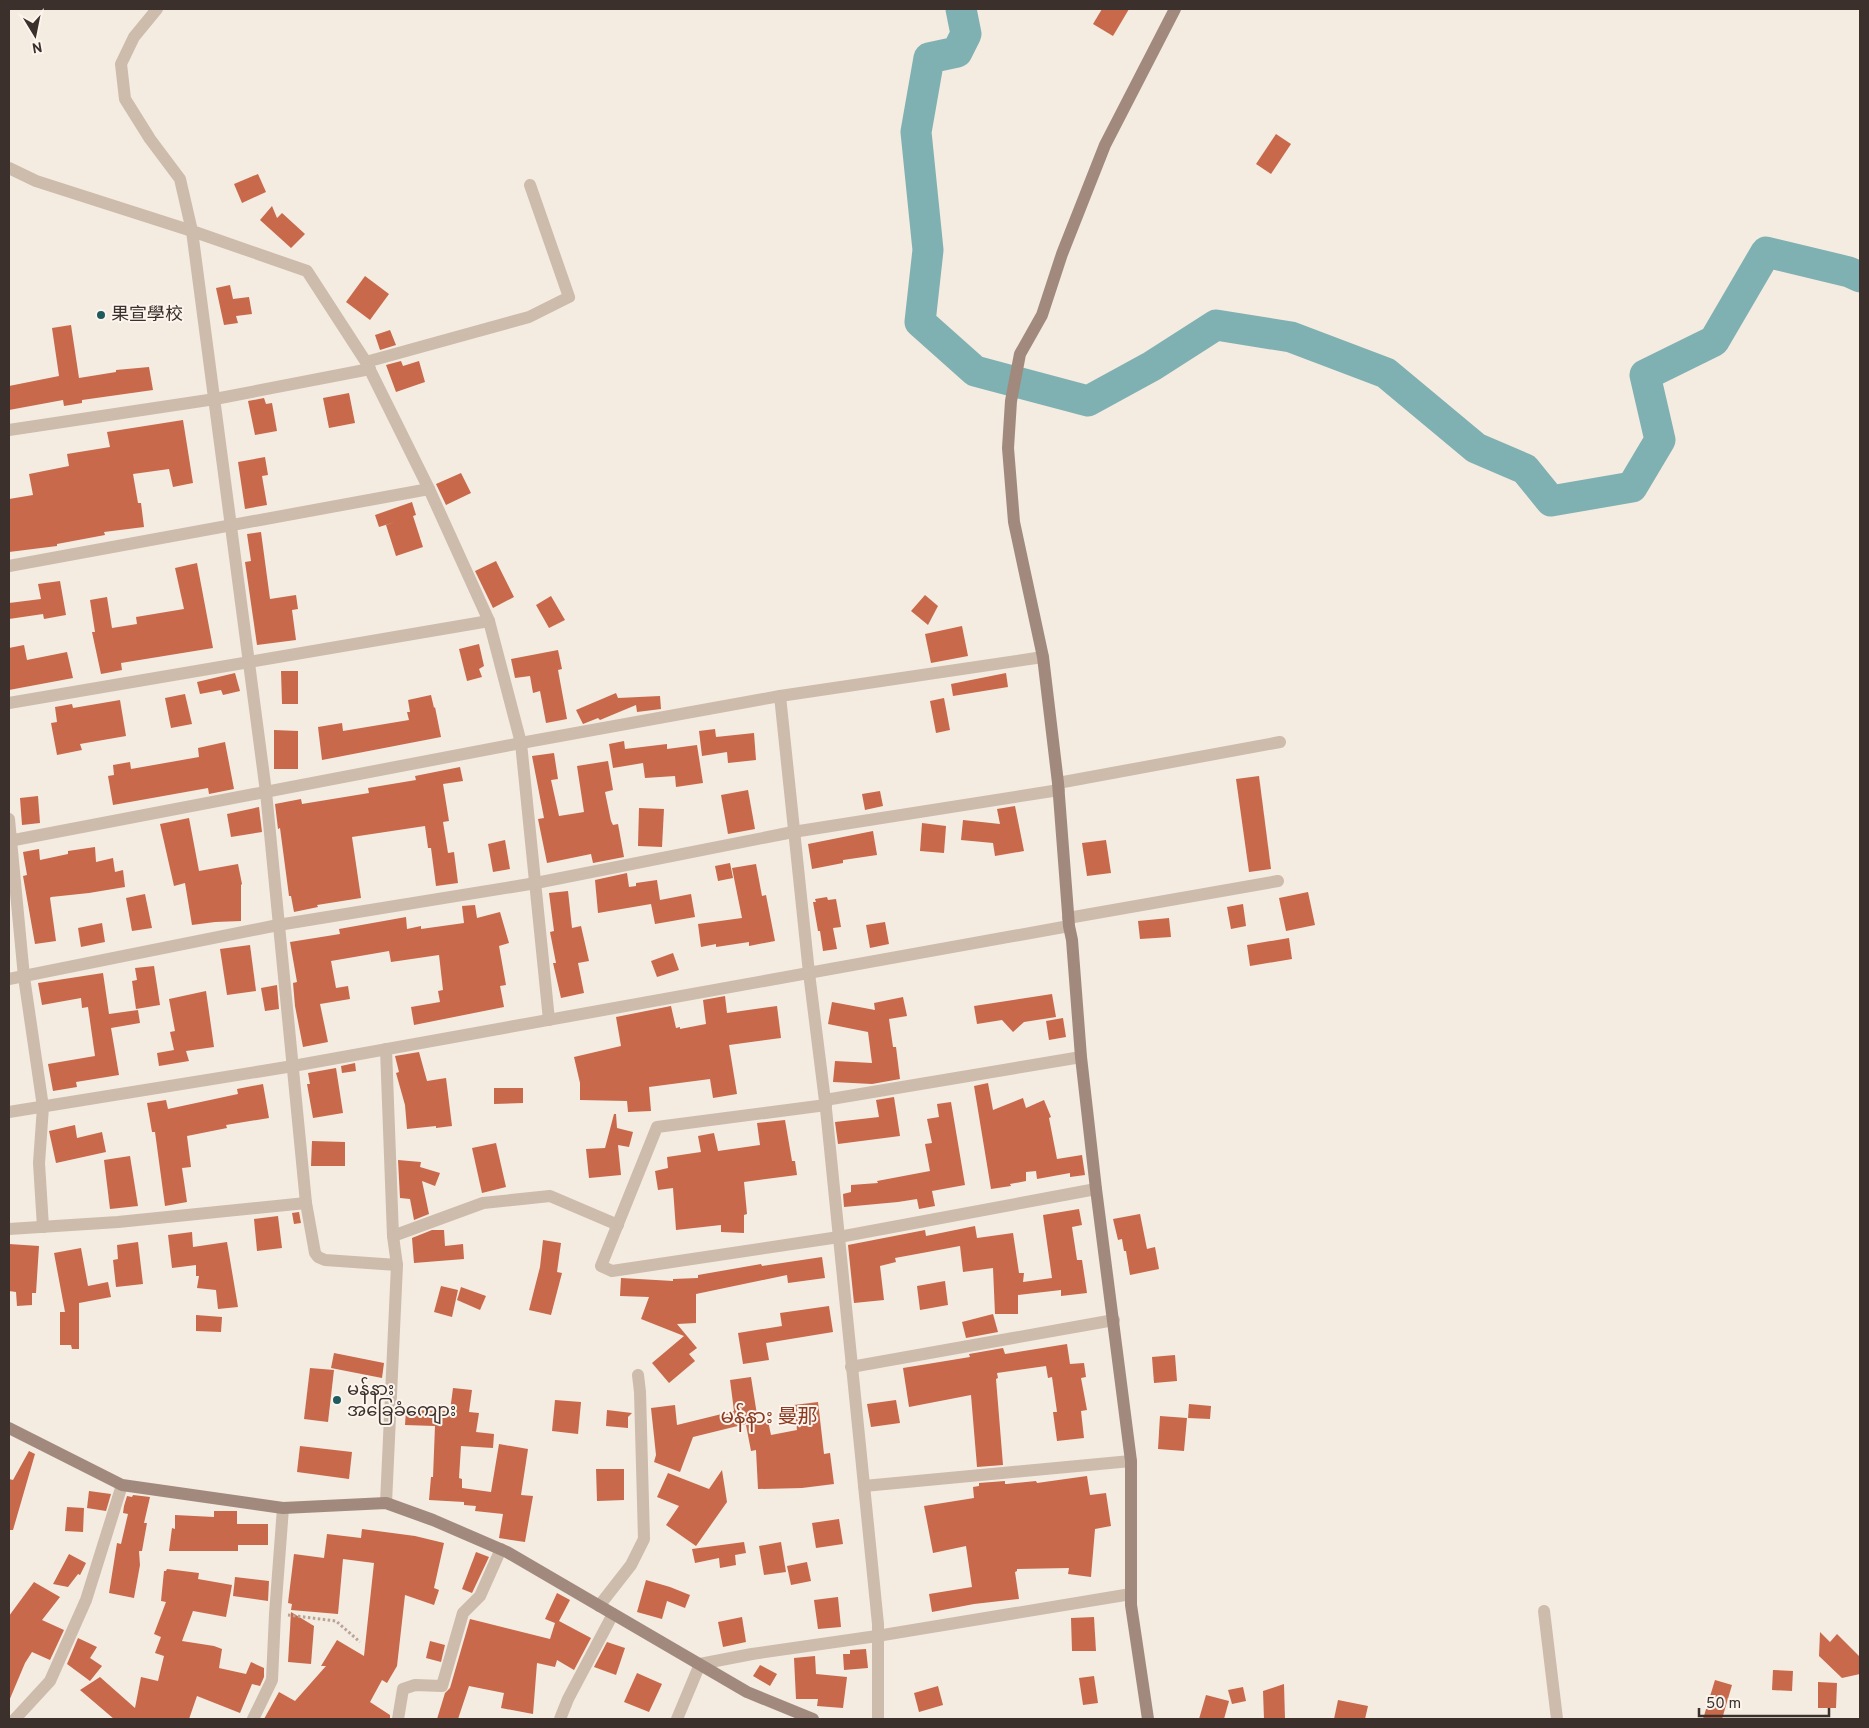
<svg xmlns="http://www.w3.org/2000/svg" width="1869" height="1728" font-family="Overpass,'Noto Sans SC','Noto Sans Myanmar',sans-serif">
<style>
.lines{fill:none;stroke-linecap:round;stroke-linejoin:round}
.river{stroke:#7fb0b2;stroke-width:31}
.building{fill:#c8694b}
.path{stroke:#b9a596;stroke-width:3;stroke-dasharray:2.5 2.5;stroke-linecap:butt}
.street{stroke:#cdbbac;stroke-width:12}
.secondary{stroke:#a18a7d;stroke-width:12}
.poi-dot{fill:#1f5a5e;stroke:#fbf5ee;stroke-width:2}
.labels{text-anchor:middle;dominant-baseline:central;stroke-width:4;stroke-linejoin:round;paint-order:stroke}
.poi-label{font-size:18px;fill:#3b302b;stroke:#fbf5ee;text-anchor:start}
.quarter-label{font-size:20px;fill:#8c3b22;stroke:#fbf5ee}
</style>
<rect width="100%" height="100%" fill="#f4ebe1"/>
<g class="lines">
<polyline class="river" points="961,9 966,34 957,52 929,58 916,132 928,250 920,322 975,371 1088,401 1152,366 1216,325 1291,337 1386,373 1476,448 1525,469 1551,501 1632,487 1660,440 1645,375 1714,341 1766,252 1849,272 1860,277"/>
</g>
<g class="building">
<polygon points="1102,9 1129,9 1113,36 1093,24"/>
<polygon points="1276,134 1291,144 1271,174 1256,164"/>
<polygon points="258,174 266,192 242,203 234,184"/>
<polygon points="272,206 277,218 282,213 305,234 291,248 260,220"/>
<polygon points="365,276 389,294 370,320 346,302"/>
<polygon points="230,285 233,299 249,297 252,314 236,316 238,323 224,325 216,288"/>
<polygon points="71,325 79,378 116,372 116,370 149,367 153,390 82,400 82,403 64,406 63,400 9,410 9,386 59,376 52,328"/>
<polygon points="390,330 396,345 380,350 375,335"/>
<polygon points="401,361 403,366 419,361 425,382 396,392 386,365"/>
<polygon points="349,393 355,423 329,428 323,398"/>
<polygon points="264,398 266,404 272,403 277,431 255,435 248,401"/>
<polygon points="183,420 193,483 173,487 169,469 133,474 138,503 141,503 144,527 104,532 105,535 57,544 57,546 9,552 9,499 33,495 29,474 69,466 67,454 110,447 107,432"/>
<polygon points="265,457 268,475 262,476 267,505 245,509 238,462"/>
<polygon points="461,473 471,493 446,505 436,484"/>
<polygon points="412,502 416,515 413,516 423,547 396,556 386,525 395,522 379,527 375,515"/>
<polygon points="261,532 270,599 296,595 298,609 292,610 296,640 257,645 245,562 251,561 247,534"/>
<polygon points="496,561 514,597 493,608 475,571"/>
<polygon points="197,563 213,648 121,663 122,670 101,674 92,632 95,632 90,600 107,597 112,628 137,624 136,617 184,609 175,568"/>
<polygon points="60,581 66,615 44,619 43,614 9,619 9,603 41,599 38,584"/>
<polygon points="925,595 938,606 928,625 911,611"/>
<polygon points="551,596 565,620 549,628 536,605"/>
<polygon points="962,626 968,656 931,663 925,634"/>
<polygon points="479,644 484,666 479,669 482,677 467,681 459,649"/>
<polygon points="24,645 27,660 67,652 73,678 9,690 9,648"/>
<polygon points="558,650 562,669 558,670 567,719 546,723 540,691 533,693 530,676 515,678 511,659"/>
<polygon points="281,671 298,671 298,704 282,704"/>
<polygon points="235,673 240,691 223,695 221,690 200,694 197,682"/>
<polygon points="1006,673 1008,687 953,696 951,684"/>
<polygon points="616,693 618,698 660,696 661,709 637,712 636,705 600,720 598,718 583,724 576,710"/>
<polygon points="185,694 192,724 171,728 165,698"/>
<polygon points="431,695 434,708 435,707 441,737 322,760 318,727 342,723 343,731 409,720 407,712 410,712 408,700"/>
<polygon points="944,698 950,730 936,733 930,701"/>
<polygon points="120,700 126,736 80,744 82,750 57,755 51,723 57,722 55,707 72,704 73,708"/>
<polygon points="715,729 716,737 754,733 756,760 728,763 727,752 702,756 699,731"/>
<polygon points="274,730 298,731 298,769 274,769"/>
<polygon points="624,741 625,749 667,744 667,749 697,745 703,783 676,787 675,776 645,778 643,763 613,768 609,744"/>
<polygon points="225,742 234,789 209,794 208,788 113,805 108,776 114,775 113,765 130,762 131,769 199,757 198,748"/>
<polygon points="554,753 558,779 551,780 559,816 584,812 577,766 608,761 613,790 605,792 611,821 613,825 618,824 624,857 593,863 591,854 547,863 538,819 544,818 532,756"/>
<polygon points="460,767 463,781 443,784 449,821 443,822 448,853 454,852 458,883 436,886 431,848 428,848 425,826 352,837 361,898 317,905 318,907 294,912 291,896 289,896 280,828 278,829 275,804 301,799 302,804 369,793 368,788 416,780 415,776"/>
<polygon points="1259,776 1271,869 1249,872 1236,779"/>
<polygon points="748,790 755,829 728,834 721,795"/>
<polygon points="880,791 883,806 865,810 862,794"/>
<polygon points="38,796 40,823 22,825 20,798"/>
<polygon points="1015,806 1024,851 995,856 993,843 961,840 963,820 1000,824 997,809"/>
<polygon points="259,807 262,832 231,837 227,814"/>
<polygon points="639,808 664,809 662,847 638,846"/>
<polygon points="189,818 199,871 238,864 242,884 241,885 241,921 215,922 192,925 185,883 174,886 160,824"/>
<polygon points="922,823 946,826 944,853 920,851"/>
<polygon points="873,831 877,855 843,860 843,863 812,869 808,844"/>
<polygon points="505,840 510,869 493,872 488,844"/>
<polygon points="1106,840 1111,873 1087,876 1082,843"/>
<polygon points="95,847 96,862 113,858 115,872 123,870 125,887 89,893 51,897 50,898 56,941 35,944 23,876 27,875 23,852 39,849 40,860 68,854 68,851"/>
<polygon points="730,863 733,878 718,881 715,866"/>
<polygon points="756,864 762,896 766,895 775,941 749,946 749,942 716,947 716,944 701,947 698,924 742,918 732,868"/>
<polygon points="627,873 629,887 636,886 636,883 657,880 660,900 691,894 695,917 655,924 651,904 598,913 595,880"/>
<polygon points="568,891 572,928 581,926 589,961 578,963 584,993 561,998 553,963 556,963 550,932 554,931 549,893"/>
<polygon points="1308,892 1315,925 1286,931 1279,898"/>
<polygon points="145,894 152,928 132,931 126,898"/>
<polygon points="827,897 828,900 836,899 841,927 833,928 837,949 823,951 820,931 818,931 813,902 816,902 815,899"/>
<polygon points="1243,904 1246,926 1231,929 1227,907"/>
<polygon points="475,905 477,918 500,912 509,943 499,946 506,985 500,986 504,1007 414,1025 411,1007 440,1002 438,991 443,990 439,955 391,962 389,951 331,961 336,988 348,986 350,999 320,1004 328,1042 303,1047 295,1006 293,983 297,982 290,942 340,934 339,929 406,917 407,929 421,926 421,929 464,923 462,906"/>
<polygon points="1169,918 1171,937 1140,939 1138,921"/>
<polygon points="885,922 889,944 870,948 866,925"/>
<polygon points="102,923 105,942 81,947 78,928"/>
<polygon points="1289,938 1292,959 1250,966 1247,945"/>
<polygon points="250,945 256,991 227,995 220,949"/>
<polygon points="673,953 679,970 657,977 651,961"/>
<polygon points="154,966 160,1005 136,1009 132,981 137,980 135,968"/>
<polygon points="103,973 109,1014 138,1010 140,1023 111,1028 119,1075 76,1082 77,1087 53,1091 48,1064 95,1056 88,1007 82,1008 81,998 42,1005 38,983"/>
<polygon points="277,985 279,1009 265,1011 261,988"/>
<polygon points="206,991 214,1047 186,1051 189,1061 159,1066 157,1053 174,1050 170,1032 175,1031 169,999"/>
<polygon points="1052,994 1056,1017 1024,1022 1013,1032 1002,1020 977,1024 974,1006"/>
<polygon points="725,996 727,1013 777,1006 781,1038 729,1045 737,1094 713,1098 710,1079 649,1087 651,1111 628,1112 627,1101 580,1100 580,1083 574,1057 621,1046 616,1017 671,1006 676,1028 680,1027 680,1029 706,1024 703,1000"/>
<polygon points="903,997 907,1016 889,1019 893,1047 896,1047 900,1079 872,1084 833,1082 835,1061 872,1063 868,1032 828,1024 832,1002 875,1010 874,1003"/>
<polygon points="1063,1018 1066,1037 1049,1040 1046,1021"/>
<polygon points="419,1052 427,1081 446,1078 452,1126 436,1128 436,1126 407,1129 405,1105 396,1073 399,1072 395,1056"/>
<polygon points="355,1063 356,1071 342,1073 341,1066"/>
<polygon points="336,1068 343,1113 313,1118 307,1084 310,1084 308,1073"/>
<polygon points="988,1083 993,1110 1023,1098 1026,1108 1044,1100 1051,1117 1049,1118 1057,1159 1082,1155 1085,1175 1070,1177 1070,1173 1037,1179 1036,1171 1026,1172 1026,1181 1010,1184 1011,1186 991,1189 974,1086"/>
<polygon points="263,1084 269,1118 226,1125 227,1128 187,1136 191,1167 182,1168 187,1202 165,1206 155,1132 152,1132 147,1103 166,1100 168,1109 238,1094 237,1089"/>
<polygon points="494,1088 523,1088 523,1103 494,1104"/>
<polygon points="894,1097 900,1136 838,1144 835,1122 879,1117 876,1100"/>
<polygon points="951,1102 965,1185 932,1191 935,1206 919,1209 917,1199 898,1202 844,1207 843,1194 851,1192 851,1185 878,1183 877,1181 930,1171 925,1144 932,1143 927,1119 939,1117 937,1104"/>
<polygon points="614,1114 616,1114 617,1128 633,1132 629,1147 618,1145 621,1175 589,1178 586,1149 605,1148"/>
<polygon points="785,1120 792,1161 795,1161 797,1175 744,1182 747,1214 744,1215 744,1233 721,1232 721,1225 676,1230 673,1188 658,1190 655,1171 668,1168 667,1157 701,1152 698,1136 714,1133 718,1151 760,1145 757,1123"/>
<polygon points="75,1125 77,1138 102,1132 106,1152 56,1163 49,1131"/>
<polygon points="312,1141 345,1142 345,1166 311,1166"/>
<polygon points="496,1143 506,1187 482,1193 472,1148"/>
<polygon points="130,1156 138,1206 110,1209 104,1160"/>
<polygon points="398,1160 421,1162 420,1167 440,1173 435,1186 422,1181 429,1214 414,1220 410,1199 400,1198"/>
<polygon points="1079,1209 1082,1225 1072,1227 1077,1260 1082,1260 1087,1293 1061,1296 1061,1290 1018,1295 1018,1314 995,1314 993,1268 963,1272 960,1246 895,1258 896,1262 880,1266 884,1300 854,1303 848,1245 925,1230 926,1236 975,1226 977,1238 1013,1233 1019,1273 1024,1273 1023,1282 1052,1278 1043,1215"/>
<polygon points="299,1212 301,1223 294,1224 292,1213"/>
<polygon points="1140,1214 1147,1249 1155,1247 1159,1269 1130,1275 1126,1251 1124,1251 1122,1239 1118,1240 1113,1219"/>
<polygon points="278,1216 282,1248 257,1251 254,1219"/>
<polygon points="432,1230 444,1230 445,1246 463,1244 464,1259 414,1263 412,1238"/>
<polygon points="192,1232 193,1247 227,1242 238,1307 218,1309 216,1290 197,1288 199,1276 196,1276 196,1265 172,1268 168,1235"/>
<polygon points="543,1240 561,1243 557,1272 562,1273 551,1315 529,1310 540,1267"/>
<polygon points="138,1242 143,1284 116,1287 113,1260 118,1259 117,1245"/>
<polygon points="9,1244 39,1246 36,1293 32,1293 32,1305 17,1306 16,1292 9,1291"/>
<polygon points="81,1248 88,1286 108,1282 111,1297 79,1303 79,1349 72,1349 71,1345 60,1345 60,1312 65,1312 54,1253"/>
<polygon points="822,1257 825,1278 788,1283 787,1275 696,1294 696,1323 677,1324 697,1348 689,1354 695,1361 669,1383 652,1363 684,1336 641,1319 649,1297 620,1296 621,1278 673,1281 673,1279 698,1278 698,1275 761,1264 762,1266"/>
<polygon points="945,1281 948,1305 920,1310 917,1286"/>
<polygon points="441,1286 458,1290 452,1317 434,1312"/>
<polygon points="461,1287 486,1296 480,1310 457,1300"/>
<polygon points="829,1306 833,1332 766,1343 769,1360 743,1364 738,1333 782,1326 780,1313"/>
<polygon points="993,1314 998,1332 966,1338 962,1322"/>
<polygon points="196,1315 222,1317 221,1332 196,1331"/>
<polygon points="1067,1344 1070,1364 1084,1363 1086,1377 1081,1378 1087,1410 1081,1411 1084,1438 1057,1441 1053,1412 1057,1412 1052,1377 1048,1378 1046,1366 997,1373 998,1378 996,1379 1003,1465 977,1467 971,1395 909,1407 903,1368 970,1357 969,1354 1003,1348 1005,1354"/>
<polygon points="334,1353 384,1363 382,1378 331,1368"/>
<polygon points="1175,1355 1177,1381 1154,1383 1152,1357"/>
<polygon points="310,1368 334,1370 328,1422 304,1419"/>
<polygon points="751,1377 758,1421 693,1437 680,1472 654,1462 656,1455 651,1408 675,1405 677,1425 734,1411 730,1380"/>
<polygon points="453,1388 472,1390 469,1412 479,1413 476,1432 494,1434 493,1448 461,1446 459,1478 462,1479 462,1488 491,1492 499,1444 528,1449 521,1495 533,1496 525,1542 499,1538 503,1514 475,1511 476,1506 464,1505 464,1502 429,1500 431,1477 433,1477 435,1426 405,1425 406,1410 450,1411"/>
<polygon points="555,1400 581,1402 578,1434 552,1431"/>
<polygon points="896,1400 900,1423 871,1427 867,1404"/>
<polygon points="818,1402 824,1454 830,1453 834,1484 802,1488 758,1489 756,1450 751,1451 746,1425 768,1421 771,1435 797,1430 794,1405"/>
<polygon points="1189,1404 1211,1406 1210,1419 1188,1418"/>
<polygon points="607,1410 632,1413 628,1417 628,1428 606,1426"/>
<polygon points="1160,1416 1187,1418 1184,1451 1158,1449"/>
<polygon points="300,1446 352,1452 349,1479 297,1472"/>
<polygon points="29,1451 35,1454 13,1530 9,1530 9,1479 13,1480"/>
<polygon points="596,1469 624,1469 624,1500 597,1501"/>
<polygon points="722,1470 727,1502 696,1546 666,1525 679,1506 657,1497 668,1473 709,1489"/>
<polygon points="1087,1476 1090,1495 1106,1493 1111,1526 1095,1529 1091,1577 1068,1574 1069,1568 1017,1569 1017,1571 1015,1572 1019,1599 974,1604 932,1612 929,1594 972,1587 966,1546 933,1553 924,1506 974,1498 973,1487 979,1486 979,1483 1005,1481 1005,1484 1007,1484 1036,1481 1037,1483"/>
<polygon points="89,1491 111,1494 106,1511 87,1508"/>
<polygon points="133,1495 150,1497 144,1523 147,1523 142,1551 139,1551 140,1565 134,1598 109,1593 117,1543 121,1544 128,1514 123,1513 124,1506 127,1496 132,1497"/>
<polygon points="67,1507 84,1508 83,1532 65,1531"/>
<polygon points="214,1511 237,1511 237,1524 268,1524 268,1545 238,1545 238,1551 169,1551 172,1528 175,1529 175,1515 214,1517"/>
<polygon points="839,1519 843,1544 816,1548 812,1523"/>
<polygon points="362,1529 415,1536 444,1543 434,1588 439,1590 434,1605 405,1595 397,1666 387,1683 382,1680 370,1702 390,1715 390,1719 264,1719 279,1692 295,1701 326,1666 321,1666 337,1640 364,1656 374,1563 343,1559 338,1614 291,1610 292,1604 288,1603 294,1554 324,1558 327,1534 361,1538"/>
<polygon points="744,1542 746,1553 735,1555 736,1565 720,1568 719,1558 695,1563 692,1549"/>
<polygon points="781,1542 786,1572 764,1575 759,1546"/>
<polygon points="476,1552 489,1557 472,1593 462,1589"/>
<polygon points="69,1554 86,1563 80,1575 78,1574 68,1587 53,1584"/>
<polygon points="807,1562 811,1581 791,1585 787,1566"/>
<polygon points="167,1569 199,1573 198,1579 232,1585 226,1617 193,1611 182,1641 214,1646 222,1649 219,1668 246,1674 251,1662 264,1668 264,1677 260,1686 252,1684 240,1713 197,1696 189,1719 114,1719 80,1690 100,1677 135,1708 141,1677 158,1681 164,1656 155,1653 161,1637 154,1634 166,1602 161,1601 164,1571 166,1571"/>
<polygon points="235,1577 269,1581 268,1601 233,1596"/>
<polygon points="646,1580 670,1587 690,1595 685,1608 667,1601 662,1619 637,1612"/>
<polygon points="34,1582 60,1597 42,1620 64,1630 50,1660 32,1652 25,1663 9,1701 9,1616"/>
<polygon points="557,1593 570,1600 559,1621 591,1638 574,1670 557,1660 555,1667 537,1663 533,1714 501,1708 504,1693 469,1686 458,1719 437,1719 445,1693 450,1688 470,1619 550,1639 555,1623 545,1619"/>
<polygon points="838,1597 841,1627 818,1629 814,1600"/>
<polygon points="291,1612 314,1626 311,1664 288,1662"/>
<polygon points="742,1617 746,1642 723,1647 718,1622"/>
<polygon points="1094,1617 1096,1651 1072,1651 1071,1618"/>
<polygon points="1820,1632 1830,1642 1837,1634 1860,1657 1860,1674 1842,1678 1819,1656"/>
<polygon points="78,1638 97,1647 90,1658 102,1666 90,1681 67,1664"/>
<polygon points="430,1641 445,1645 441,1662 426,1658"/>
<polygon points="607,1642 625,1648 616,1675 594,1667"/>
<polygon points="866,1649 868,1668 844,1670 843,1654 850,1654 850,1650"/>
<polygon points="815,1656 816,1674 847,1677 843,1708 817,1706 818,1699 796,1699 794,1658"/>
<polygon points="760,1665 777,1674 770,1686 753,1676"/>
<polygon points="1773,1670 1793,1671 1792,1691 1772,1690"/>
<polygon points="637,1673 662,1684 649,1712 624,1702"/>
<polygon points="1094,1676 1098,1703 1083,1705 1079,1678"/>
<polygon points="1715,1680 1732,1685 1722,1719 1703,1719"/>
<polygon points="1818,1682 1837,1683 1836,1708 1818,1708"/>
<polygon points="1284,1684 1285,1719 1264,1719 1263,1691"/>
<polygon points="938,1686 943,1705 919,1712 914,1693"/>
<polygon points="1243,1687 1246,1701 1232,1704 1228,1690"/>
<polygon points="1206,1695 1229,1701 1224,1719 1199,1719"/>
<polygon points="1338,1700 1368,1706 1365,1719 1334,1719"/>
</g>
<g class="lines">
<polyline class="path" points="288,1615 336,1621 360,1642"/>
<g class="street">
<polyline points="157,9 134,37 121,64 125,99 150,139 180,179 192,231 266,792 306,1203 315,1253 318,1257 325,1260 397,1265"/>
<polyline points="9,168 36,181 192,231 307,271 366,362 429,489 489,621 521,743 549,1020"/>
<polyline points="366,362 529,317 569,297 530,185"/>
<polyline points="9,430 215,399 370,369"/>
<polyline points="9,566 429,489"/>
<polyline points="780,696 809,973 826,1109 878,1624 878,1719"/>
<polyline points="9,703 489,621"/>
<polyline points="1058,783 1280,742"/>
<polyline points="9,819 24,977 43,1107 39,1163 43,1227"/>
<polyline points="9,841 521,743 780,696 1043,657"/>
<polyline points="1068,918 1278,881"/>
<polyline points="9,979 278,925 536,883 793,832 1059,790"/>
<polyline points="386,1049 393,1236 397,1265 386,1503"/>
<polyline points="825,1100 1081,1057"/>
<polyline points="826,1105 657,1127 601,1266 612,1271 839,1237 1096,1189"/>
<polyline points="9,1112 293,1066 1069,926"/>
<polyline points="9,1229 118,1222 306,1203"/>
<polyline points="393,1236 483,1203 550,1196 618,1225"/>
<polyline points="851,1367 1114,1320"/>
<polyline points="864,1486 1131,1461"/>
<polyline points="599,1606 631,1565 644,1539 640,1392 638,1375"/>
<polyline points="1544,1611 1557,1719"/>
<polyline points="15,1719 50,1681 86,1600 122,1485"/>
<polyline points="253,1719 272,1680 275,1614 283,1508"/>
<polyline points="398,1719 403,1689 415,1685 442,1686 463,1613 480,1596 501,1549"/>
<polyline points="560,1719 568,1699 613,1614"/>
<polyline points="677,1719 700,1664 752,1654 877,1636 1131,1594"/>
</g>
<g class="secondary">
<polyline points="9,1428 122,1485 283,1508 386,1503 433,1520 507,1552 747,1692 813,1719"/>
<polyline points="1148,1719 1131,1605 1131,1461 1096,1189 1081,1057 1072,940 1069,926 1058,783 1043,657 1014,522 1008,448 1011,401 1020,354 1042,315 1062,254 1105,145 1175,9"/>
</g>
</g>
<g class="poi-dot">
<circle cx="101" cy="315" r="5"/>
<circle cx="337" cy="1400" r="5"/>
</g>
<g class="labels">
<g class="poi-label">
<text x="111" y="315">果宣學校</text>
<text x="347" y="1390">မန်နား<tspan x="347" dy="21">အခြေခံကျေား</tspan></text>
</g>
<g class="quarter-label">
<text x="769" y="1418">မန်နား 曼那</text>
</g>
</g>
<rect width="1869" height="1728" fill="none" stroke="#3b302b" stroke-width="20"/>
<g transform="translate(35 35) rotate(170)" stroke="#fbf5ee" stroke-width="4" paint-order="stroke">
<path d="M0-4L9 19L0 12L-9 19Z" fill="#3b302b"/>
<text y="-8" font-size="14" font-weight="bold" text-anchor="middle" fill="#3b302b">N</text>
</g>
<path d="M1699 1708v8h130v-8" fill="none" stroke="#3b302b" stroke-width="2.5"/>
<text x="1706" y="1708" font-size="15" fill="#3b302b" stroke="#fbf5ee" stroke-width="4" paint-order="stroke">50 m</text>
</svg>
